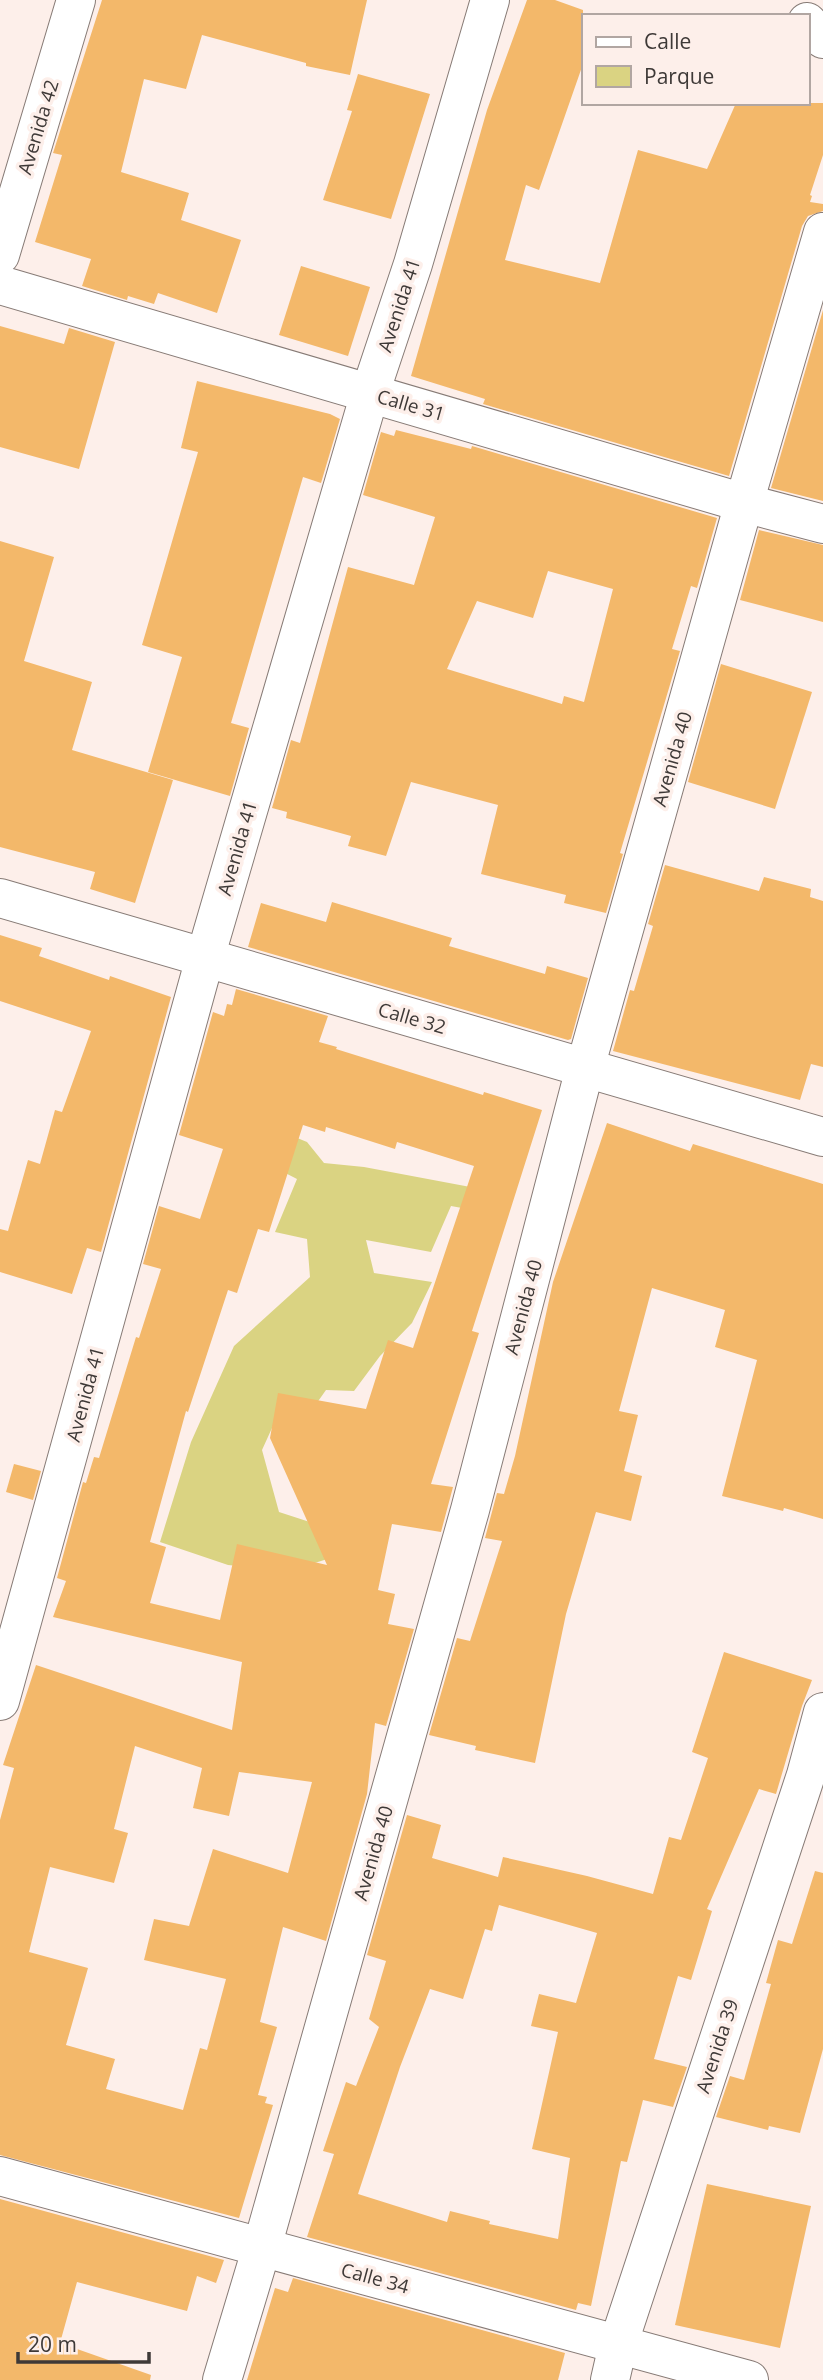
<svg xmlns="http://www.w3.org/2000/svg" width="823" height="2380" font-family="'Open Sans',sans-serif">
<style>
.green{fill:#dad382}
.building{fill:#f3b86a;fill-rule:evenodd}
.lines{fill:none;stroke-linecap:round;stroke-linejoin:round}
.minor-casing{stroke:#877b76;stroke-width:40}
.major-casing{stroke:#877b76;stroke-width:40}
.minor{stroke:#fff;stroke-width:38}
.major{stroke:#fff;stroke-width:38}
.labels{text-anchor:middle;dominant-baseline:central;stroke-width:7;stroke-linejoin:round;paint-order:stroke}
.street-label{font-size:19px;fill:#3e3937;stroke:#fdefea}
</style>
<rect width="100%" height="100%" fill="#fdefea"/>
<polygon class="green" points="268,1126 307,1142 324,1163 364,1167 481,1189 473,1210 451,1206 431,1252 366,1240 374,1273 432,1282 412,1323 380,1356 354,1391 326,1390 314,1407 282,1406 262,1450 279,1512 322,1526 337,1556 289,1571 228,1565 160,1542 191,1442 234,1346 310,1277 307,1239 275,1232 297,1179 260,1160"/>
<g class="building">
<polygon points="102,0 367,0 350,75 306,66 306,63 202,35 186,89 144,79 121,172 189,193 181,220 241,240 217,313 158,293 154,304 128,296 127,300 82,286 91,259 35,242 62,155 53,153"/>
<polygon points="527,0 555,0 583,10 583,64 539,190 526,185 505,260 600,283 638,150 707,169 736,103 823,103 823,155 810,195 812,196 810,202 823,204 823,211 808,216 802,226 729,476 483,404 485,399 411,376 487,110"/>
<polygon points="358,74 430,94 391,219 323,200 352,111 347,110"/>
<polygon points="301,266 370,287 348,356 279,335"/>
<polygon points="823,310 823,501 771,488"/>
<polygon points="0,326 64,344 69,328 115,342 79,469 0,447"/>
<polygon points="197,381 330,414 340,419 321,483 303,477 231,723 249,728 230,796 148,772 182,657 142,645 198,452 181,448"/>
<path d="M396,430L471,449L472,446L717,518L697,588L691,586L672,649L680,651L620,853L623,854L606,913L564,903L566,895L481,874L498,805L411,782L386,856L348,846L351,836L286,818L287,812L272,808L291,740L300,743L348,567L414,585L435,517L363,495L381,432L394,436ZM548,571L613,589L584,702L564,696L562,704L447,669L477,601L533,618Z"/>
<polygon points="759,530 823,545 823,622 740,600"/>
<polygon points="0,541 54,557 24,661 92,682 72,750 173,780 135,903 90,889 95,872 0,847"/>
<polygon points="721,664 812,692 775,809 688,782"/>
<polygon points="665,865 759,891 764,877 811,889 810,897 823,901 823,1067 811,1064 800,1100 613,1051 630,990 634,991 653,926 648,924"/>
<polygon points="332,902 452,938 449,946 545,974 547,966 588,978 571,1039 568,1040 248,947 261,903 326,922"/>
<polygon points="0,935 42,948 39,956 109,980 110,976 171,997 101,1252 87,1248 72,1294 0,1272 0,1229 8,1231 28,1160 40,1164 55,1110 62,1112 91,1031 0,1001"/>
<path d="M236,989L328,1016L319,1042L337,1047L336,1049L483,1095L484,1092L542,1110L472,1331L479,1333L431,1484L453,1487L441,1532L392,1524L378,1590L395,1594L388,1624L414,1629L386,1726L375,1723L367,1794L326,1941L283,1927L260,2022L277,2027L258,2095L267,2097L265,2103L273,2105L239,2218L0,2155V1820L14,1768L3,1765L36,1665L232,1730L242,1662L53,1617L66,1581L57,1578L83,1482L86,1483L94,1457L99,1458L136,1337L139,1338L161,1269L143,1264L159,1206L200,1219L223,1149L179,1135L213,1012L224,1016L227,1004L232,1005ZM303,1125L325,1132L326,1127L395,1149L397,1142L474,1166L413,1348L388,1340L366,1409L278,1393L270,1438L327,1565L237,1544L220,1620L150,1603L166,1547L150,1542L186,1411L188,1412L228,1290L237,1293L258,1229L269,1232ZM135,1746L202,1768L193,1808L229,1816L239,1772L312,1782L288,1873L213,1849L189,1926L154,1919L144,1960L226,1979L207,2050L200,2048L183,2110L106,2089L115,2059L66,2045L88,1968L29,1952L50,1867L114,1883L128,1833L114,1829Z"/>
<polygon points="607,1123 690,1151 693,1144 823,1184 823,1519 784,1508 783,1511 722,1496 757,1360 715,1347 725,1310 652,1288 619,1411 638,1415 624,1471 642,1476 631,1521 596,1512 566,1614 535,1763 475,1750 476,1746 429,1735 457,1638 470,1641 502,1541 485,1538 497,1493 504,1494 515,1456 553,1282"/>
<polygon points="14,1464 41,1471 33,1500 6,1492"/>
<path d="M724,1652L812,1680L802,1706L776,1794L759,1789L707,1909L712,1911L691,1980L678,1976L654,2059L687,2067L673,2107L643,2100L627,2162L621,2161L591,2306L578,2303L576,2310L307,2237L334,2154L323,2151L346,2082L356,2086L379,2027L369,2019L386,1961L367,1955L407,1815L441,1825L432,1858L498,1877L503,1857L587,1876L653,1894L669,1837L681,1840L708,1758L692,1752ZM499,1905L597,1933L576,2003L539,1994L531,2026L558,2032L532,2149L570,2158L558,2239L489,2224L490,2221L450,2211L447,2222L358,2194L400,2067L430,1989L463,1999L485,1929L492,1931Z"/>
<polygon points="815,1871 823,1873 823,2049 800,2133 769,2126 768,2130 716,2117 730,2076 744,2080 771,1984 766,1983 778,1940 792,1944"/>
<polygon points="707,2184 811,2206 780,2348 675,2325"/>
<polygon points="0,2199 224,2260 216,2283 197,2276 187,2311 77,2282 60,2343 151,2375 150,2380 0,2380"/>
<polygon points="293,2278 565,2353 558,2380 247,2380 275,2288 288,2292"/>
</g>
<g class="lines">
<defs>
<g id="minor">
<polyline points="0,255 76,0"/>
<polyline points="0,285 744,503 823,524"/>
<polyline points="0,898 823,1137"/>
<polyline points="0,1701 205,958 370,393 413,264 490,0"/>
<polyline points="0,2176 749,2380"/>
<polyline points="222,2380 262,2247 470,1510 585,1068 744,503 823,232"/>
<polyline points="610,2380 618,2345 806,1775 823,1712"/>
</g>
<polyline id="major" points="807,22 823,39"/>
</defs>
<use href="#minor" class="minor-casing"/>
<use href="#major" class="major-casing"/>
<use href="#minor" class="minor"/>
<use href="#major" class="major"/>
</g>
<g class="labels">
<g class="street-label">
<text transform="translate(38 127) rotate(-73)">Avenida 42</text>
<text transform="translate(399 305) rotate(-72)">Avenida 41</text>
<text transform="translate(411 405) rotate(16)">Calle 31</text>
<text transform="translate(672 759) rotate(-74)">Avenida 40</text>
<text transform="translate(237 848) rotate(-74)">Avenida 41</text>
<text transform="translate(412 1018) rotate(16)">Calle 32</text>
<text transform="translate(523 1307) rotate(-75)">Avenida 40</text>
<text transform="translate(85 1394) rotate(-75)">Avenida 41</text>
<text transform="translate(373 1853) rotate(-74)">Avenida 40</text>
<text transform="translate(717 2046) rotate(-72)">Avenida 39</text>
<text transform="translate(375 2278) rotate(15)">Calle 34</text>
</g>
</g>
<rect x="582" y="14" width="228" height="91" fill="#fdefea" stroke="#b1a6a2" stroke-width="2"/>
<rect x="596" y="37" width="35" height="10" fill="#ffffff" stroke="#b1a6a2" stroke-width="2"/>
<text x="644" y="49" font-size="21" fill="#3e3937">Calle</text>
<rect x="596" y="66" width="35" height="21" fill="#dad382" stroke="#b1a6a2" stroke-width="2"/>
<text x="644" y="84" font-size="21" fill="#3e3937">Parque</text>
<path d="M18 2352v10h131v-10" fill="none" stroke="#3e3937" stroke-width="3.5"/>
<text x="28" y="2352" font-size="21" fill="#3e3937" stroke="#fdefea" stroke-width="5" paint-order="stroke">20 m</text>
</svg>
